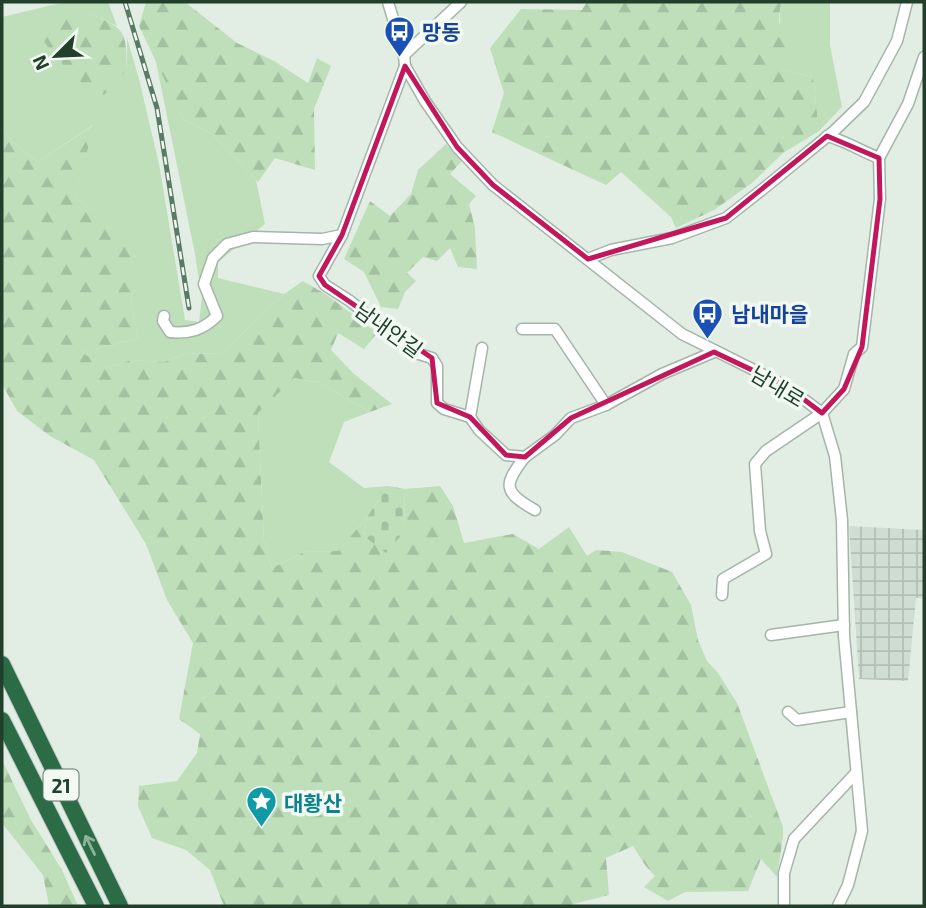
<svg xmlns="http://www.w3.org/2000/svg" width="926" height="908" font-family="'Exo 2','Noto Sans KR',sans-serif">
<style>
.industrial{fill:url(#industrial-grid)}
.grass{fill:#bedfba}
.forest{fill:url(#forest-firs)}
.cemetery{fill:url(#cemetery-stones)}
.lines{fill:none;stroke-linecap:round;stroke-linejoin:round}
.minor-casing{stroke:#a4b5a9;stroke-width:13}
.highway-casing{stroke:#c1c9c4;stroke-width:18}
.minor{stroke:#fff;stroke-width:10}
.highway{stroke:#2b6c46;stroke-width:16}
.rail-casing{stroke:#5b7a66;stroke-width:5}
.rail{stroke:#f2f9f3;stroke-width:2.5;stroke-dasharray:8;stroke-linecap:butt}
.oneway{stroke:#8eb29c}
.marked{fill:none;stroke:#c2185b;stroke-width:5;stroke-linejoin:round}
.labels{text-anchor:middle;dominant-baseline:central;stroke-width:7;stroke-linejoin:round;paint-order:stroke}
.shield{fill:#f2f9f3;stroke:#607767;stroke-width:2}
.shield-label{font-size:19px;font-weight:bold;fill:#213f2b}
.transit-label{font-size:21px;font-weight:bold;fill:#164399;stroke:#f2f9f3;text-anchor:start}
.street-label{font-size:21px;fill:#213f2b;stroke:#f2f9f3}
.culture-label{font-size:21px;font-weight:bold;fill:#0d838f;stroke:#f2f9f3;text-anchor:start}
</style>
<defs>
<pattern id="industrial-grid" width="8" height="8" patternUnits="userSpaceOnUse" patternTransform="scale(1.75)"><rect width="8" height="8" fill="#d0ddd2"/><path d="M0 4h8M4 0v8" fill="none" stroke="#b2bfb4"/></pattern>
<pattern id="forest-firs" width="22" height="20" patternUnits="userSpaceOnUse" patternTransform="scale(1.75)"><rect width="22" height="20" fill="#bedfba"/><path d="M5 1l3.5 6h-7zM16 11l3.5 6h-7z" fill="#a3c0a0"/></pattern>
<pattern id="cemetery-stones" width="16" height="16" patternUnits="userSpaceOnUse" patternTransform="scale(1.75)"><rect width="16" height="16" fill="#bedfba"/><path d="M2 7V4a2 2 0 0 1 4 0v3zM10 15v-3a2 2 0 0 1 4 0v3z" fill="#a3c0a0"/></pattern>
</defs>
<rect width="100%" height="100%" fill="#e2ede4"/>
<polygon class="industrial" points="849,526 924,530 924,598 916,598 908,681 859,679"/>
<g class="grass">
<polygon points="65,2 108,2 117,26 89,13 127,70 127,38 139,79 159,164 185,320 199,322 202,297 194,249 155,57 184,120 211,133 256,180 265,224 218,262 218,278 284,294 222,353 185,354 164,362 131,360 107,368 80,352 138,339 131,300 143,249 75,197 93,125 38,162 17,146 2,129 2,17"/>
<polygon points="787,2 830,2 830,45 842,107 819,131 813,77 781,70 780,7"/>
<polygon points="293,378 320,383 370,412 344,422 329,462 364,488 388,486 367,517 338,551 304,552 272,568 264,542 258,413"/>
</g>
<g class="forest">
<polygon points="146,2 185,2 237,43 274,61 308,83 317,58 331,66 314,109 315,170 275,158 258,182 211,133 184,120 139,26"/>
<polygon points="587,2 787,2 780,7 779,22 792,44 781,70 813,77 819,131 783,153 752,183 714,210 676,228 671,217 621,172 606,185 492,132 504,93 490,48 521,9 582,10"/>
<path d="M89,13C126,30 126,29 127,70L104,95C74,84 55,55 35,30L38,20Z"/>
<polygon points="94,125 75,197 144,249 131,300 138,339 81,352 107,368 131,360 164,362 185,354 222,353 284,294 303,281 327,295 377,333 364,349 338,333 331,350 354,374 392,404 370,412 320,383 294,378 258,413 264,542 272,568 304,552 338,551 367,517 364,536 404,532 405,489 440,486 453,506 464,543 513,534 539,549 569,527 587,556 596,550 622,552 672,572 691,605 698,640 707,661 718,673 737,703 783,827 783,836 777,877 761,859 748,891 685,892 668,901 644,887 655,876 645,865 633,846 606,858 609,895 573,904 570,906 224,906 210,870 186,850 152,838 138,806 139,786 177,781 197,753 200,734 179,719 193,643 167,600 146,544 94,460 50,436 17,411 2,384 2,129 17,146 38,162"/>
<polygon points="446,144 462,161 450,174 476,196 469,204 475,228 477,269 458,267 450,248 437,261 423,257 407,273 416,281 405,292 398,309 381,307 364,272 344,259 370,201 390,216 411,194 418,170"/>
<polygon points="2,760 31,820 62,870 78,906 49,906 43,875 2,823"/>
</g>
<polygon class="cemetery" points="388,486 405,489 404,532 386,553 364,536 367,517"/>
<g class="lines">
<defs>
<g id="minor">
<polyline points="388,2 404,55 405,66 425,101 457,147 493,185 682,334 786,386 822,413 835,456 842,520 844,636 862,831 848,885 838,906"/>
<polyline points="404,55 461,2"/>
<polyline points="405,66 342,235 319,276 325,285 350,301 384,329 419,354 432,358 437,366 437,403 444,409 470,417 479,430 506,455 525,457 555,435 571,418 606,405 662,374 714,352"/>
<path d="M827,136C846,141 861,151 879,158"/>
<polyline points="588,259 611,250 672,238 726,218 763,189 834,131 864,102 897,41 907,2"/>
<path d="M164,316L163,321L170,332C189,334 203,330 217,316L204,284L213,258L227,244L253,237L322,239L342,235"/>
<polyline points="522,329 555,329 606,405"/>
<polyline points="470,417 482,348"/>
<path d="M525,457C503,485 503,492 535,510"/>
<polyline points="722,595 723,579 766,554 760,531 755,464 766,451 822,413 844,389 854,354 862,347 880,199 879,158 908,104 924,57"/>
<polyline points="771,635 844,625"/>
<polyline points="788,712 797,720 851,712"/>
<polyline points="784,906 784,873 794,839 855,774"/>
</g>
<g id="highway">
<polyline points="2,664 120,906"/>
<polyline points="2,720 96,906"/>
</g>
</defs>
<use href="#minor" class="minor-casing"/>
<use href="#highway" class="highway-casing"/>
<use href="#minor" class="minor"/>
<use href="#highway" class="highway"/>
<defs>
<polyline id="rail" points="125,2 157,108 189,308"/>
</defs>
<use href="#rail" class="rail-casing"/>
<use href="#rail" class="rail"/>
</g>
<defs><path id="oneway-shaft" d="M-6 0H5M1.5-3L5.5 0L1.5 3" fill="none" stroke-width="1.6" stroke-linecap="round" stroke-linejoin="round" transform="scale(1.75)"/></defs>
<use class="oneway" href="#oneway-shaft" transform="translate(90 845) rotate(-116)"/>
<path class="marked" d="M405,66L457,147L493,185L588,259L726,218L827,136L879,158L880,199L862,347L844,389L822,413L786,386L714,352L571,418L525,457L506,455L470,417L437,403L432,358L325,285L319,276L342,235Z"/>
<defs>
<symbol id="bus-pin" viewBox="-11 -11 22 30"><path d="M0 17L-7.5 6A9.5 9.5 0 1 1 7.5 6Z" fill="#1a4fb4" stroke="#f2f9f3"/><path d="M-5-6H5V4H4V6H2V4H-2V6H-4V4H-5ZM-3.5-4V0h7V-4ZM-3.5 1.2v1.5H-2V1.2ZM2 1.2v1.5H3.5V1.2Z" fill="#fff"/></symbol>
<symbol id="sight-pin" viewBox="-11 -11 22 30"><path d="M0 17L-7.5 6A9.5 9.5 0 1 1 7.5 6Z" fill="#0f9aa8" stroke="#f2f9f3"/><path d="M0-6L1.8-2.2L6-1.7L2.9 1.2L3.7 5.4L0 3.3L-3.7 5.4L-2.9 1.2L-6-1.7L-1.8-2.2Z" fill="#fff"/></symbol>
</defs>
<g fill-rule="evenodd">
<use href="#bus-pin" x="382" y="14" width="35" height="47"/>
<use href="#bus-pin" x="690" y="296" width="35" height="47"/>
<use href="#sight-pin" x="244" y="784" width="35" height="47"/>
</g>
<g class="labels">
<rect class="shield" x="43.5" y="769.5" width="35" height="31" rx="5"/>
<g class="shield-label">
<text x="61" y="785">21</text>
</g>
<g class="transit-label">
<text x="422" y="31">망동</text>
<text x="731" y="313">남내마을</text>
</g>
<g class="street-label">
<text transform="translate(389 329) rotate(36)">남내안길</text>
<text transform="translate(778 386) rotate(31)">남내로</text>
</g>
<g class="culture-label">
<text x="284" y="802">대황산</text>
</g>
</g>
<rect width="926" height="908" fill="none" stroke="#213f2b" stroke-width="7"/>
<g transform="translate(56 56) rotate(246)" stroke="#f2f9f3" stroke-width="5" paint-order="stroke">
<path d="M0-5L12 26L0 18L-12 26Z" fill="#213f2b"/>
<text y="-10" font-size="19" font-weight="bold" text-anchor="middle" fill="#213f2b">N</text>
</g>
</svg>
